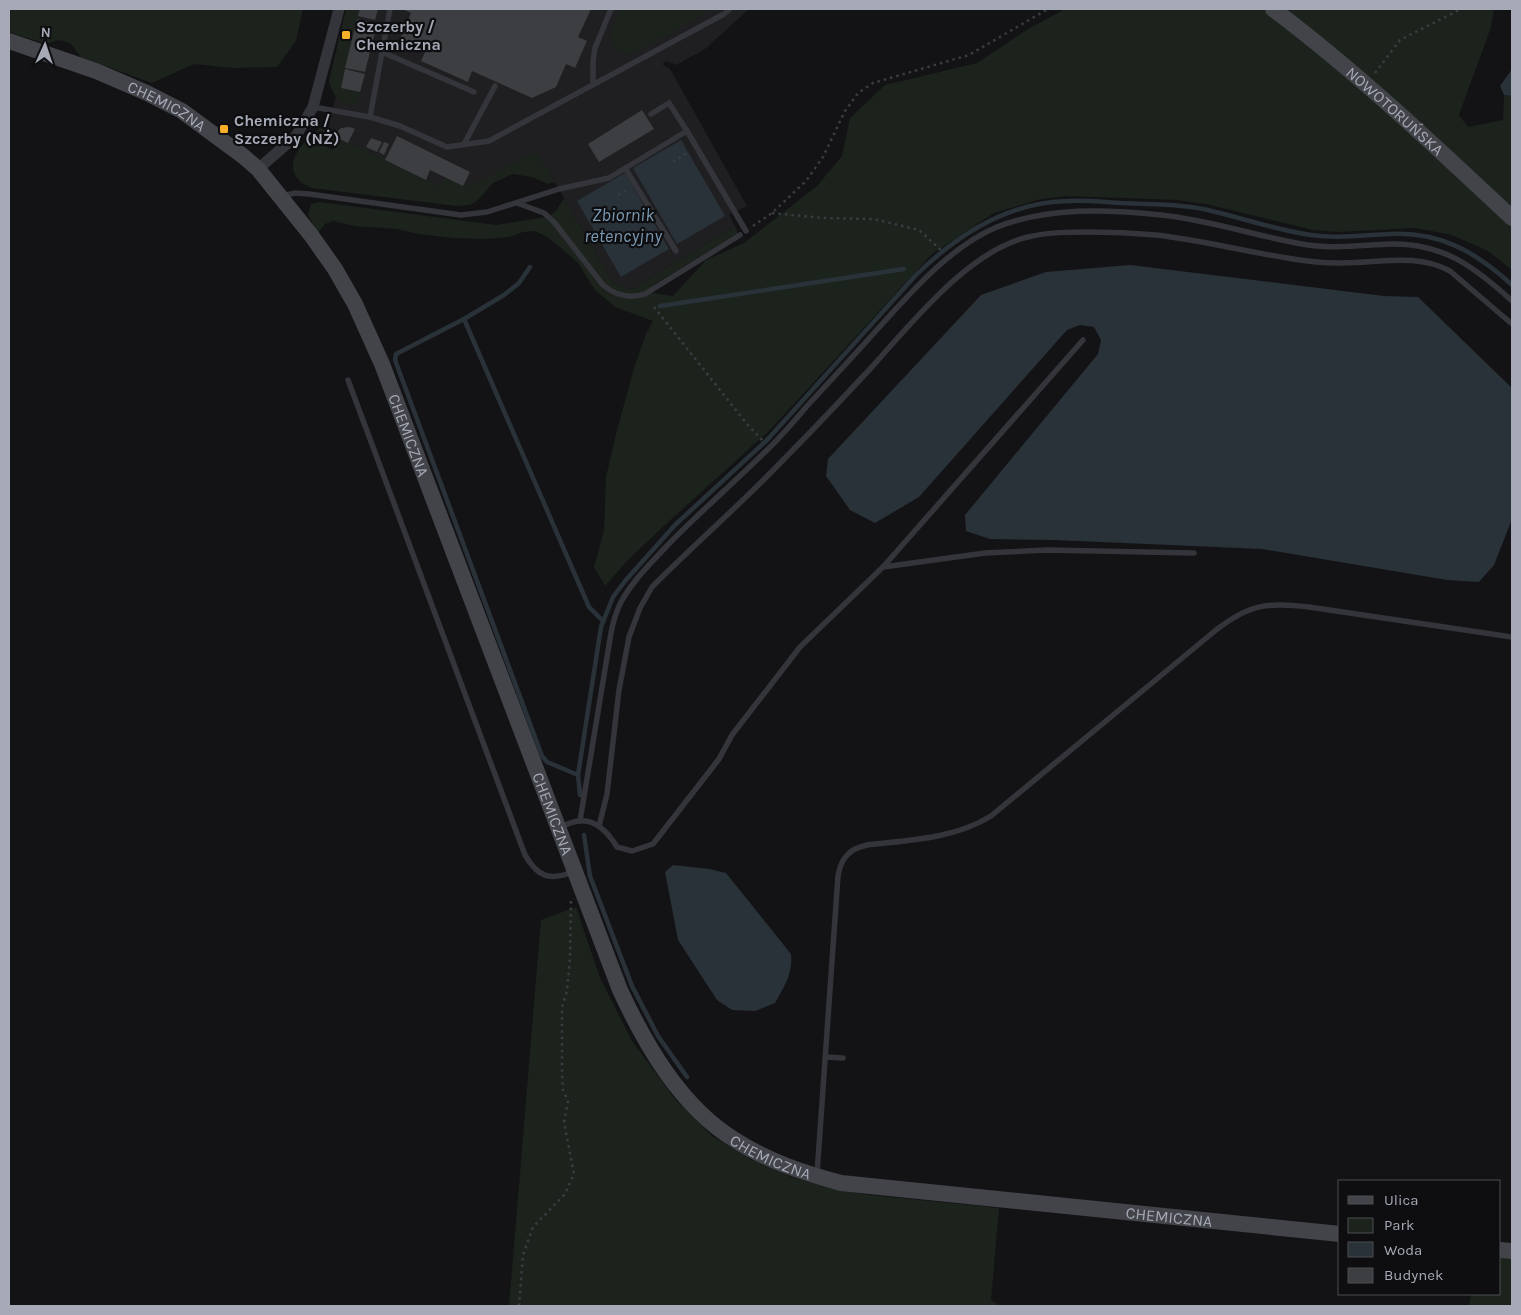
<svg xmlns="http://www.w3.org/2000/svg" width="1521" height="1315" font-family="Karla,sans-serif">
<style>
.built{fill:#1f1f22}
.green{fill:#1b231c}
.water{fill:#293239}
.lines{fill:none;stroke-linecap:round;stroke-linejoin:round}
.stream{stroke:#293239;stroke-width:4.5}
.building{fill:#3d3e42}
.path{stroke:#3a3c41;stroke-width:2.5;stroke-dasharray:2.5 4;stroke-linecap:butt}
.lane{stroke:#34353a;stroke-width:5.5}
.street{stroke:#34353a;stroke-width:11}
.secondary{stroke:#42444a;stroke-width:16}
.poi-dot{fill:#f7af2a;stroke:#0e0e10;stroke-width:2}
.labels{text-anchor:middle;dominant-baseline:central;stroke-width:4.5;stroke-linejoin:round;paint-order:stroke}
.poi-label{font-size:16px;font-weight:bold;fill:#a5aab6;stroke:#0e0e10;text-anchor:start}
.street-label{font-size:16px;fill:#a5aab6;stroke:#0e0e10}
.water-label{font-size:18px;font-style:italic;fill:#7a99b2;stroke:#0e0e10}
</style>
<rect width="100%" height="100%" fill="#131315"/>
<polygon class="built" points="357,9 749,9 705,49 676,65 666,61 662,64 670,69 747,206 729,215 735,226 631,290 613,283 538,153 478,185 427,190 325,141"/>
<g class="green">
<polygon points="9,9 303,9 296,41 277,67 233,68 194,64 152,83 81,57 71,44 64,41 58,40 46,44 9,32"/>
<path d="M346,9H360L341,88L360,92L358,101C344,113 331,93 329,81Z"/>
<path d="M621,9H709L702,15L636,52L626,54L615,48C606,34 615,22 621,9Z"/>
<polygon points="1065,9 1494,9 1491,27 1459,115 1468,127 1503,120 1504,95 1512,96 1512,270 1488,251 1452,235 1415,228 1337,232 1313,230 1206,204 1177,200 1068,196 1041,199 994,213 932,254 768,432 666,524 627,561 605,586 594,567 604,530 606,477 617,430 634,368 646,334 653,321 615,307 595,290 578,263 561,248 547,237 535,231 523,232 509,237 487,239 454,238 419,234 397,229 355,226 333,221 325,224 318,233 308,215 311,204 320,202 496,225 547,217 556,211 564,198 613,283 631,290 735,226 738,233 655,284 651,291 654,293 673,296 706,260 744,243 817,186 842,156 850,118 885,85 977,63 1028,29"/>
<polygon points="327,125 335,133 334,136 336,137 331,145 312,136 318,129"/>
<path d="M309,138L333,150L337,143L340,144L342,140L440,187L445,177L463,186L479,182L531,154L538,153L555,182L548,184L532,177L513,174L493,183L478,200L470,205L456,206L312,188C284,177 290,155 309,138Z"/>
<polygon points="576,907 600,978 632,1041 675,1099 712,1136 752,1160 794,1178 833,1189 870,1195 999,1208 991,1300 1001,1306 509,1306 541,920"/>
<polygon points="1500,1257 1512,1258 1512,1306 1469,1306 1471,1294 1500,1294"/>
</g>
<g class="water">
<polygon points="1512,69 1512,96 1504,95 1500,86"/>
<polygon points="681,140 725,216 677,244 633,168"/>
<polygon points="625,173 669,249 621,277 577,201"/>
<polygon points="1130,265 1384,296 1418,297 1512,388 1512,519 1494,565 1479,582 1447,580 1262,549 1055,540 990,539 966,531 965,515 1098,354 1101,340 1094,327 1080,325 1067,330 919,497 875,523 850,510 826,476 828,459 981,295 1046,272"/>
<path d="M673,865L709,869L726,873L791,954C793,974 784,987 775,1003L755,1011L732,1010L717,1000L678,940L665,872Z"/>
</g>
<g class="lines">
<g class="stream">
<polyline points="530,267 519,283 504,295 464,319 396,354 395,360 542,756 547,762 578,775"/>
<polyline points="660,306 904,269"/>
<polyline points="464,319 589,607 603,621"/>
<path d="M580,795L578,775L601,627L613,597L625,581L675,525L767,440L916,275C957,235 1009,202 1068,201C1086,200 1104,202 1121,203C1150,204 1180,204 1208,210C1242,218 1276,230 1311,235C1337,239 1364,235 1391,234C1441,232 1476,252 1512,285"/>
<polyline points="584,835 590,876 632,986 658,1036 687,1077"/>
</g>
</g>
<g class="building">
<polygon points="360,9 378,9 375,20 358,16"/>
<polygon points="402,9 591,9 578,37 587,41 575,68 566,64 556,87 532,98 472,71 468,82 421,61 426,50 400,39 411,13"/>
<polygon points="357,19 377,24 365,72 345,68"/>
<polygon points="345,69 365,74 360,92 341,88"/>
<polygon points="642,110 654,129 599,162 588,144"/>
<polygon points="350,127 355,129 348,143 333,136 341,128"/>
<polygon points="397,136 470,172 463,186 430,170 426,180 385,160"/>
<polygon points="371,138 382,142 377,152 366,147"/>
<polygon points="384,142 389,144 384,155 379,152"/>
</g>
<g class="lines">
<g class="path">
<polyline points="1375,73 1400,40 1461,9"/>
<polyline points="673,162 689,152"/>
<polyline points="618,195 627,190"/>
<polyline points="772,213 823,218 874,219 919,230 943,252"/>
<polyline points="753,226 772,213 806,181 823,157 845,111 858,93 873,83 969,55 1048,9"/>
<polyline points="654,307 747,424 763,441"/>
<polyline points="519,1306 523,1255 533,1227 565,1194 574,1174 564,1122 568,1101 563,1090 562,1072 562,1007 567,991 570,958 571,901"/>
</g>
<g class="lane">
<polyline points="382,52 474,92"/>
<polyline points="593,84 593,61 595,48 611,9"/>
<polyline points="313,107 370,117 400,126 447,147 489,141 724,14 730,9"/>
<polyline points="370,117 390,9"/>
<polyline points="687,131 746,231"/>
<polyline points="464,144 495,86"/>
<polyline points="625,168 676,251"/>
<polyline points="282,196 295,193 309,194 461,215 487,212 559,189 609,178 687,131 669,103 651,114"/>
<path d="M517,203L544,213L554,222L603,285C616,296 629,299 645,294L740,235"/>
<path d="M348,380L525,855C538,877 549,881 573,872"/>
<polyline points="883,567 985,553 1047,550 1194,553"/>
<path d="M580,821L611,633C613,622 616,612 621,602C632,582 648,566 663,550C696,515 733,484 767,450C782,436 795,420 808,405C833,378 858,351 883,323C914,289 953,245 997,227C1048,207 1107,209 1161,215C1211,220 1258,237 1308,245C1335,249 1363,245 1391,244C1443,243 1475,267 1512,301"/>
<path d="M599,826L607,794L619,690L629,637L640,608L652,587C696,543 742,503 785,458C814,429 842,399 870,369C910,325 969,250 1028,237C1048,232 1069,232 1089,232C1111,232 1134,233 1156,235C1200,240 1243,251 1287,258C1304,261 1321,263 1338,263C1376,264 1415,252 1450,271L1512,324"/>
<path d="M560,827C566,825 573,821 579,821C596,819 609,834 617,847L632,851L653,844L719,759L732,735L800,647L883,567L1083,340"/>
<polyline points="826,1057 843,1058"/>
<path d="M817,1174L838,876C841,858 849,849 867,845C909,840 954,839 991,816L1216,630C1251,603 1267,603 1309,607L1512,637"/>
</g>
<polyline class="street" points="258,169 296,136 313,107 339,9"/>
<g class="secondary">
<path id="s1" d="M1273,9C1358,73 1434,145 1512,218"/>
<path id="s2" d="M9,41L96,71L147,93L182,111L243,156L258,169L311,235L335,269L355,304L382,364L620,990C646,1046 681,1107 735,1140C767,1161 804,1173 841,1183L1340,1234"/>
<polyline points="1500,1250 1512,1251"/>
</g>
</g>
<g class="poi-dot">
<rect x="341" y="30" width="10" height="10" rx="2.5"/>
<rect x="219" y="124" width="10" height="10" rx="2.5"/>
</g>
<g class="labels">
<g class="poi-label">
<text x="356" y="26">Szczerby /<tspan x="356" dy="18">Chemiczna</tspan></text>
<text x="234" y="120">Chemiczna /<tspan x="234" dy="18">Szczerby (NŻ)</tspan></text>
</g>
<g class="street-label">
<text stroke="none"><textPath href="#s2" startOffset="171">CHEMICZNA</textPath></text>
<text stroke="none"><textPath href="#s1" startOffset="159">NOWOTORUŃSKA</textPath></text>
<text stroke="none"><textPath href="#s2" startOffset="591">CHEMICZNA</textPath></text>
<text stroke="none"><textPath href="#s2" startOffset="996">CHEMICZNA</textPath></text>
<text stroke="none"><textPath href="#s2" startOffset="1416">CHEMICZNA</textPath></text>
<text stroke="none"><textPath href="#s2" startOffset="1821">CHEMICZNA</textPath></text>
</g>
<g class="water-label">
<text x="623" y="215">Zbiornik<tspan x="623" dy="21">retencyjny</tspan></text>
</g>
</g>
<rect width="1521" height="1315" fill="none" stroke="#a5aab6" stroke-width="20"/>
<rect x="1338" y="1180" width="162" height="115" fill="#0e0e10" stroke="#4a4c52"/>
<rect x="1348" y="1196" width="25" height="8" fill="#42444a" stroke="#4a4c52"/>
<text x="1384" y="1205" font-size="15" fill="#a5aab6">Ulica</text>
<rect x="1348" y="1218" width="25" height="15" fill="#1b231c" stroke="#4a4c52"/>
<text x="1384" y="1230" font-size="15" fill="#a5aab6">Park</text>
<rect x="1348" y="1242" width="25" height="15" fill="#293239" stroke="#4a4c52"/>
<text x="1384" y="1255" font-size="15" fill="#a5aab6">Woda</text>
<rect x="1348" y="1268" width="25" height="15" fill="#3d3e42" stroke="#4a4c52"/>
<text x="1384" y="1280" font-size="15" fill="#a5aab6">Budynek</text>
<g transform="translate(45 45) rotate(3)" stroke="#0e0e10" stroke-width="4" paint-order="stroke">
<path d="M0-4L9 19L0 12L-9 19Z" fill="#a5aab6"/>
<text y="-8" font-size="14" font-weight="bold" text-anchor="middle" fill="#a5aab6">N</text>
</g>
</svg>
